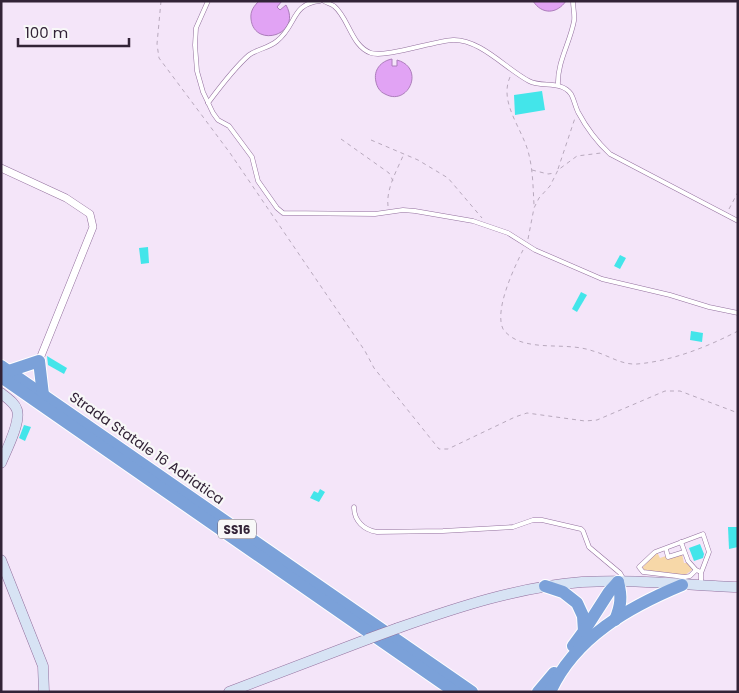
<svg xmlns="http://www.w3.org/2000/svg" width="739" height="693" font-family="Poppins,sans-serif">
<style>
.green{fill:#f7d8a8}
.water{fill:#e1a3f4;stroke:#ac7dbb}
.building{fill:#43e5ea}
.lines{fill:none;stroke-linecap:round;stroke-linejoin:round}
.lane-casing{stroke:#93709e;stroke-width:5}
.street-casing{stroke:#93709e;stroke-width:8}
.secondary-casing{stroke:#93709e;stroke-width:11}
.highway-casing{stroke:#fff;stroke-width:14}
.path{stroke:#b8a9bd;stroke-width:1;stroke-dasharray:4 4;stroke-linecap:butt}
.lane{stroke:#fff;stroke-width:4}
.street{stroke:#fff;stroke-width:7}
.secondary{stroke:#d7e3f4;stroke-width:10}
.highway{stroke:#7ba1d9;stroke-width:12}
.secondary-bridge-casing{stroke:#93709e;stroke-width:11;stroke-linecap:butt}
.secondary-bridge{stroke:#d7e3f4;stroke-width:10}
.labels{text-anchor:middle;dominant-baseline:central;stroke-width:4.5;stroke-linejoin:round;paint-order:stroke}
.shield{fill:#f8f8f8;stroke:#6d6371;stroke-width:1}
.shield-label{font-size:12px;font-weight:bold;fill:#322337}
.street-label{font-size:14px;fill:#322337;stroke:#f8f8f8}
</style>
<rect width="100%" height="100%" fill="#f4e5f9"/>
<polygon class="green" points="657,552 660,558 666,556 667,559 682,554 684,563 688,563 692,570 685,575 644,571 642,568"/>
<g class="water">
<path d="M259,1H282L277,7L280,10L286,5C303,35 254,49 251,19C250,11 254,6 259,1Z"/>
<path d="M533,1H566C557,14 542,15 533,1Z"/>
<path d="M392,59V66H397V60C426,68 408,107 385,94C380,92 377,87 376,82C373,70 381,61 392,59Z"/>
</g>
<g class="building">
<polygon points="542,91 545,110 515,115 514,95"/>
<polygon points="148,247 149,263 141,264 139,248"/>
<polygon points="620,255 626,258 620,269 614,266"/>
<polygon points="581,292 587,295 577,312 572,309"/>
<polygon points="691,331 703,333 702,342 690,340"/>
<polygon points="47,356 67,368 64,374 48,365"/>
<polygon points="24,425 31,427 25,441 19,438"/>
<polygon points="320,489 325,492 319,502 310,498 314,491 318,493"/>
<polygon points="728,527 738,527 738,547 729,549"/>
<polygon points="700,544 704,554 703,558 694,561 689,548"/>
</g>
<g class="lines">
<defs>
<g id="lane">
<polyline points="208,1 196,28 195,45 197,71 203,92 213,113 218,120 229,126 252,157 258,181 277,208 283,213 375,214 403,210 415,211 473,221 508,233 535,250 602,279 670,295 709,307 738,313"/>
<path d="M324,1C327,3 331,4 334,6C349,18 351,46 371,53C385,58 434,41 453,40C480,39 506,69 529,81C542,88 561,80 571,94C574,99 575,106 578,112C586,127 597,142 610,154L738,221"/>
<path d="M558,85C557,62 570,43 574,21C575,15 573,8 573,1"/>
<path d="M208,103C220,87 234,68 249,55C257,49 269,48 277,41C297,25 291,4 320,1"/>
<path d="M354,507C354,521 364,530 377,532L443,531L513,527L533,520H542L581,529L583,531L589,547L620,573L624,580"/>
<polyline points="681,542 688,561 696,570"/>
<polyline points="666,549 668,557 684,552"/>
<polyline points="701,583 701,573 709,552 703,534 655,552 639,567 643,572 685,577 690,576 696,570 701,572"/>
</g>
<polyline id="street" points="1,168 66,198 90,214 93,227 39,361"/>
<g id="secondary">
<path d="M1,393C7,398 15,403 17,410C21,422 6,451 1,463"/>
<polyline points="1,560 43,666 44,692"/>
<path d="M398,628C458,607 518,587 582,582C634,579 686,585 738,587"/>
<polyline points="229,692 368,639"/>
</g>
<g id="highway">
<polyline points="1,366 472,692"/>
<polyline points="9,371 39,361 43,395"/>
<polyline points="1,377 455,692"/>
<polyline points="545,586 563,592 577,603 583,616 584,631 573,646"/>
<path d="M615,620C621,606 622,597 618,582"/>
<polyline points="584,631 609,592 618,582"/>
<polyline points="538,692 554,673"/>
<path d="M550,692C575,637 629,607 682,585"/>
</g>
</defs>
<use href="#lane" class="lane-casing"/>
<use href="#street" class="street-casing"/>
<use href="#secondary" class="secondary-casing"/>
<use href="#highway" class="highway-casing"/>
<g class="path">
<polyline points="161,1 157,44 159,58 230,153 365,351 374,368 439,449 448,449 515,417 527,413 585,421 597,420 665,391 680,391 738,413"/>
<path d="M510,77C499,102 521,127 528,151C533,169 533,187 534,205"/>
<polyline points="341,139 389,173 393,181"/>
<polyline points="371,140 418,160 448,178 482,218"/>
<polyline points="558,169 575,118"/>
<polyline points="532,170 548,174 555,173"/>
<path d="M388,206C386,189 397,170 403,156"/>
<polyline points="729,209 738,192"/>
<polyline points="528,239 534,208 539,198 550,186 558,170 577,156 601,153"/>
<path d="M523,250C514,268 494,310 503,329C507,335 515,340 522,342C545,349 570,343 593,351C608,355 621,365 637,364C672,361 707,347 738,331"/>
</g>
<use href="#lane" class="lane"/>
<use href="#street" class="street"/>
<use href="#secondary" class="secondary"/>
<use href="#highway" class="highway"/>
<defs>
<polyline id="secondary-bridge" points="368,639 398,628"/>
</defs>
<use href="#secondary-bridge" class="secondary-bridge-casing"/>
<use href="#secondary-bridge" class="secondary-bridge"/>
</g>
<g class="labels">
<rect class="shield" x="218" y="519.5" width="38" height="19" rx="4"/>
<g class="shield-label">
<text x="237" y="529">SS16</text>
</g>
<g class="street-label">
<text transform="translate(147 448) rotate(35)">Strada Statale 16 Adriatica</text>
</g>
</g>
<rect width="739" height="693" fill="none" stroke="#322337" stroke-width="5"/>
<path d="M18 38v8h111v-8" fill="none" stroke="#322337" stroke-width="2.5"/>
<text x="25" y="38" font-size="15" fill="#322337" stroke="#f8f8f8" stroke-width="4" paint-order="stroke">100 m</text>
</svg>
